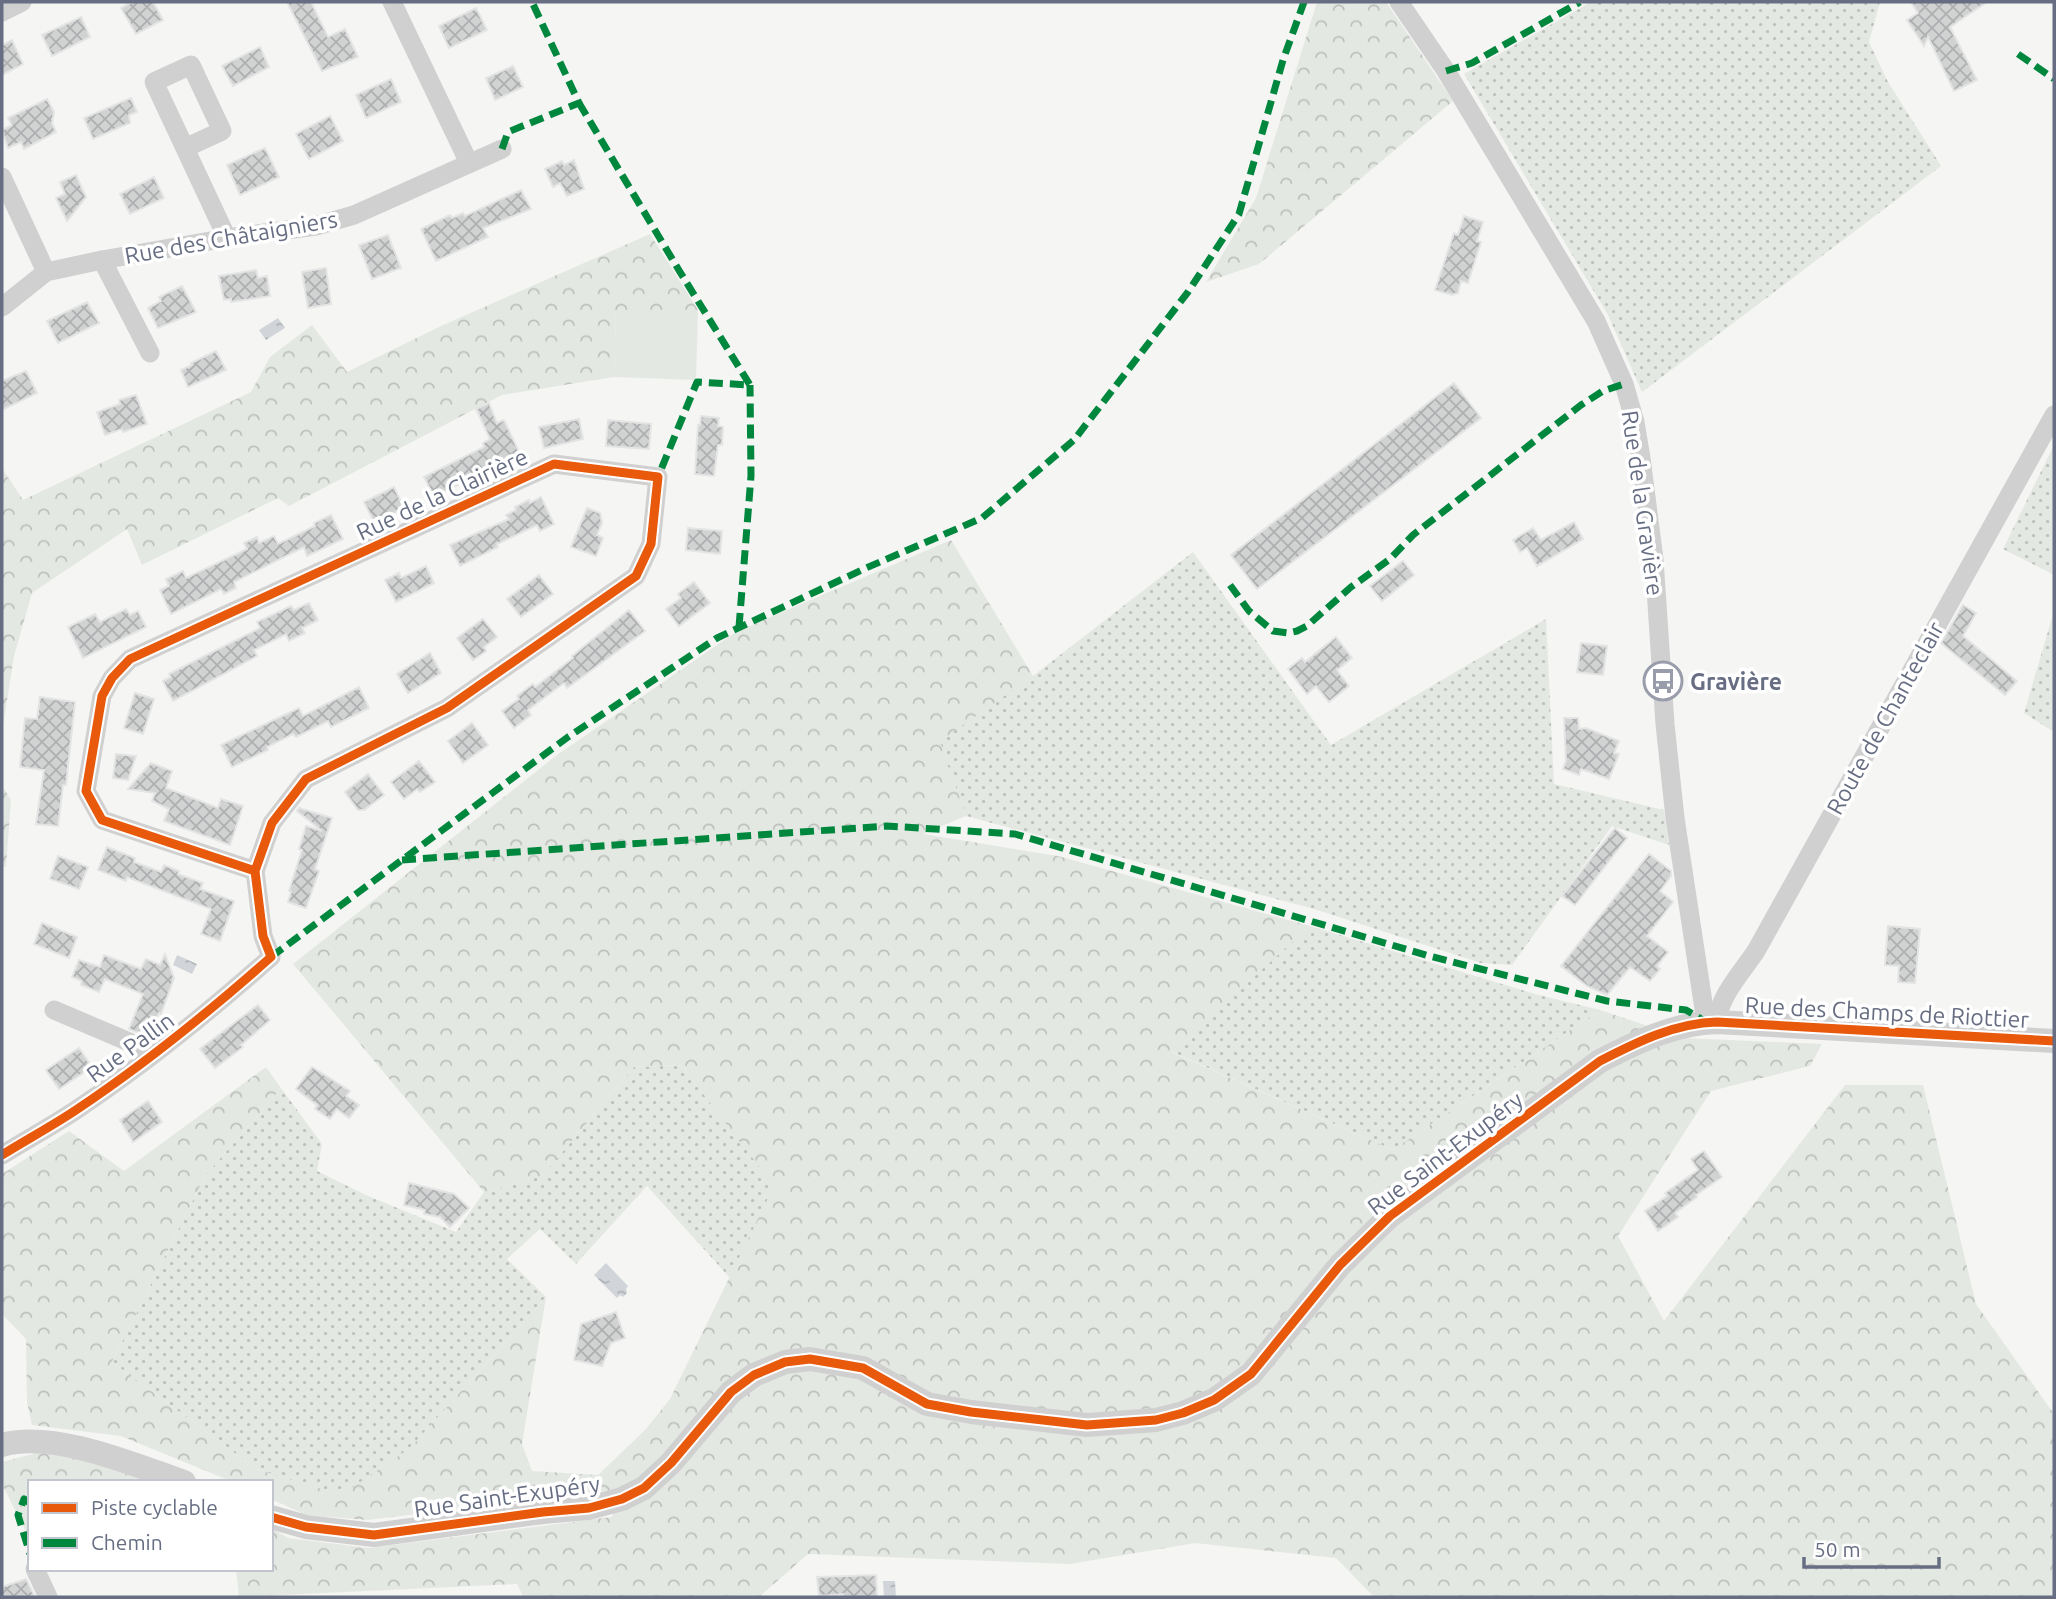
<svg xmlns="http://www.w3.org/2000/svg" width="2056" height="1599" font-family="Ubuntu,sans-serif">
<style>
.green{fill:url(#green-dots)}
.forest{fill:url(#forest-crowns)}
.pitch{fill:#e4e8e2}
.water{fill:url(#water-ripples)}
.building{fill:url(#building-cross-hatch);stroke:#e4e4e4;stroke-width:2}
.lines{fill:none;stroke-linecap:round;stroke-linejoin:round}
.minor{stroke:#d0d0d1;stroke-width:19}
.tertiary{stroke:#d0d0d1;stroke-width:24}
.quiet{stroke:#00873e;stroke-width:7;stroke-dasharray:14 7;stroke-linecap:butt}
.cycleway-casing{stroke:#fff;stroke-width:13}
.cycleway{stroke:#e8590c;stroke-width:9}
.labels{text-anchor:middle;dominant-baseline:central;stroke-width:7;stroke-linejoin:round;paint-order:stroke}
.street-label{font-size:23px;fill:#676e83;stroke:#fff}
.poi-label{font-size:23px;font-weight:bold;fill:#676e83;stroke:#fff;text-anchor:start}
</style>
<defs>
<pattern id="green-dots" width="8" height="8" patternUnits="userSpaceOnUse" patternTransform="scale(1.75)"><rect width="8" height="8" fill="#e4e8e2"/><path d="M2 2h.1M6 6h.1" fill="none" stroke="#bdc0bd" stroke-width="1.8" stroke-linecap="round"/></pattern>
<pattern id="forest-crowns" width="20" height="18" patternUnits="userSpaceOnUse" patternTransform="scale(1.75)"><rect width="20" height="18" fill="#e4e8e2"/><path d="M2 6a3 3 0 1 1 6 0M12 15a3 3 0 1 1 6 0" fill="none" stroke="#bdc0bd"/></pattern>
<pattern id="water-ripples" width="26" height="14" patternUnits="userSpaceOnUse" patternTransform="scale(1.75)"><rect width="26" height="14" fill="#d1d5da"/><path d="M2 4q2-2 4 0t4 0M15 11q2-2 4 0t4 0" fill="none" stroke="#adb1b6"/></pattern>
<pattern id="building-cross-hatch" width="8" height="8" patternUnits="userSpaceOnUse" patternTransform="scale(1.75)"><rect width="8" height="8" fill="#d1d2d2"/><path d="M0 0l8 8M0 8l8-8" fill="none" stroke="#adafb0"/></pattern>
</defs>
<rect width="100%" height="100%" fill="#f5f5f4"/>
<g class="green">
<polygon points="1591,2 1880,2 1869,42 1888,82 1941,166 1642,392 1608,315 1464,74"/>
<polygon points="2054,445 2054,575 2003,549"/>
<polygon points="1193,552 1331,745 1546,619 1554,784 1664,810 1669,845 1612,826 1512,965 1481,963 1314,909 966,816 939,741 1033,676"/>
<polygon points="2054,611 2054,732 2024,713"/>
<polygon points="1310,926 1535,994 1600,1010 1393,1150 1170,1051"/>
<polygon points="681,1065 775,1186 730,1278 647,1186 576,1264 540,1229 507,1259 546,1297 409,1449 341,1496 256,1469 112,1362 205,1176 281,1088 322,1144 317,1171 368,1196 456,1232 484,1192 542,1176 634,1067"/>
</g>
<g class="forest">
<polygon points="1317,2 1386,2 1453,101 1259,264 1206,282 1256,198"/>
<polygon points="650,234 698,310 616,311 614,377 502,395 289,506 278,498 142,565 127,529 32,593 14,656 2,733 2,468 23,500 251,392 270,357 312,325 347,372 441,326"/>
<polygon points="951,540 1033,676 940,741 966,816 923,834 1058,856 1310,926 1171,1052 1393,1150 1600,1010 1684,1038 1822,1044 1810,1066 1711,1091 1618,1236 1664,1321 1845,1085 1923,1085 1976,1304 2054,1414 2054,1597 1374,1597 1336,1558 1195,1543 1070,1564 808,1554 759,1597 523,1597 517,1584 239,1597 236,1569 271,1569 271,1528 288,1538 369,1548 612,1517 620,1489 368,1520 306,1515 271,1499 271,1482 233,1482 121,1436 32,1425 27,1402 26,1339 2,1314 2,1174 69,1131 124,1171 266,1067 281,1088 205,1176 112,1362 256,1469 341,1495 409,1449 546,1297 522,1444 532,1471 598,1475 645,1430 670,1399 774,1186 681,1065 634,1067 542,1176 484,1192 293,964 557,755 736,632"/>
<polygon points="2,785 11,800 6,867 2,867"/>
<polygon points="37,1453 112,1459 177,1482 30,1482 30,1540 2,1484 2,1462"/>
</g>
<polygon class="pitch" points="616,310 698,310 696,380 614,377"/>
<g class="water">
<polygon points="278,318 285,328 266,340 259,330"/>
<polygon points="177,955 197,964 192,974 173,965"/>
<polygon points="606,1263 628,1286 626,1289 627,1293 623,1297 620,1295 617,1298 594,1275"/>
<polygon points="883,1581 895,1581 896,1597 884,1597"/>
</g>
<g class="building">
<polygon points="132,2 153,2 163,20 136,34 121,8"/>
<polygon points="287,2 311,2 328,37 345,29 358,57 322,71"/>
<polygon points="1911,2 1987,2 1950,27 1977,80 1954,91 1928,37 1924,46 1907,20 1918,13"/>
<polygon points="476,8 487,30 449,48 439,26"/>
<polygon points="81,17 90,37 52,56 42,35"/>
<polygon points="12,40 23,64 2,75 2,45"/>
<polygon points="260,47 269,67 233,86 222,66"/>
<polygon points="513,66 523,87 495,100 486,78"/>
<polygon points="391,79 401,102 366,118 356,95"/>
<polygon points="131,98 137,112 129,115 130,123 93,139 84,118"/>
<polygon points="47,99 54,112 52,123 56,132 24,149 21,142 8,148 2,130 12,125 8,118"/>
<polygon points="330,116 343,141 309,159 296,134"/>
<polygon points="265,148 279,177 240,195 227,165"/>
<polygon points="574,160 584,189 567,196 560,183 553,187 545,169 562,161 564,165"/>
<polygon points="76,175 86,197 67,221 56,198 65,194 60,182"/>
<polygon points="154,177 164,198 130,214 120,194"/>
<polygon points="521,190 531,209 483,228 488,237 436,261 421,229 450,215 452,218 463,213 465,216"/>
<polygon points="1464,216 1483,222 1477,241 1481,242 1468,283 1461,281 1458,293 1452,295 1435,290 1454,233 1458,235"/>
<polygon points="388,235 401,268 372,279 359,245"/>
<polygon points="326,268 331,304 308,308 302,272"/>
<polygon points="256,270 258,278 267,276 270,296 231,302 231,299 224,300 219,276"/>
<polygon points="182,286 196,312 158,328 148,308 161,301 159,297"/>
<polygon points="87,302 99,323 58,343 47,321"/>
<polygon points="216,351 226,370 188,387 181,370 192,365 191,363"/>
<polygon points="26,371 37,393 2,410 2,381"/>
<polygon points="1454,383 1481,418 1257,589 1231,555"/>
<polygon points="136,395 147,424 123,432 122,429 105,435 97,412 120,404 119,400"/>
<polygon points="489,403 497,423 504,420 520,454 434,497 424,477 484,447 483,443 490,439 476,409"/>
<polygon points="701,416 719,418 718,426 723,427 722,445 718,445 714,476 695,474 698,425 700,425"/>
<polygon points="579,419 583,439 544,448 539,427"/>
<polygon points="608,420 651,424 649,449 606,446"/>
<polygon points="394,487 404,508 388,516 390,519 376,526 364,502"/>
<polygon points="541,497 554,524 540,531 537,525 497,544 498,547 460,566 450,545 509,519 506,515 516,510 515,507 529,500 530,503"/>
<polygon points="587,508 600,513 602,523 597,535 603,538 596,556 571,547"/>
<polygon points="331,515 343,539 307,556 304,547 234,582 236,588 224,594 221,589 171,614 160,590 169,586 166,579 183,571 186,578 247,549 244,543 257,537 259,543 274,536 278,544 315,526 314,523"/>
<polygon points="1574,522 1583,539 1537,566 1527,548 1520,552 1513,540 1533,528 1541,540"/>
<polygon points="688,528 722,531 720,554 686,550"/>
<polygon points="1403,561 1414,575 1382,601 1370,586"/>
<polygon points="426,566 434,583 396,602 385,580 399,573 401,578"/>
<polygon points="539,575 553,594 521,617 507,599"/>
<polygon points="694,582 710,603 679,626 666,609 681,598 678,594"/>
<polygon points="309,603 318,620 302,628 305,633 289,641 286,634 254,650 257,656 173,701 163,681 171,677 169,674 260,628 257,622 291,606 294,610"/>
<polygon points="1963,605 1976,613 1963,636 2017,681 2005,695 1941,643"/>
<polygon points="126,609 130,615 138,611 146,627 83,658 68,627 95,614 100,622"/>
<polygon points="629,610 645,631 567,688 564,683 528,710 531,715 514,728 502,711 519,699 517,696 533,684 535,687 573,658 572,656"/>
<polygon points="483,619 497,637 484,647 486,651 473,660 457,638"/>
<polygon points="1336,637 1352,658 1337,670 1349,686 1329,702 1316,686 1307,694 1288,669 1302,658 1305,662"/>
<polygon points="1581,643 1607,646 1603,675 1577,672"/>
<polygon points="430,653 441,673 408,693 397,674"/>
<polygon points="359,687 369,708 331,727 328,721 296,737 293,734 267,747 268,750 232,767 221,745 299,708 303,716"/>
<polygon points="135,693 154,699 143,734 124,728"/>
<polygon points="40,697 75,702 66,785 63,785 58,826 36,824 44,770 20,767 25,718 37,719"/>
<polygon points="1564,718 1578,718 1579,729 1586,728 1619,741 1614,753 1619,754 1609,779 1581,769 1579,775 1563,769 1566,761"/>
<polygon points="472,723 488,745 463,763 448,741"/>
<polygon points="116,754 136,756 128,780 113,778"/>
<polygon points="419,761 435,782 420,792 417,789 404,799 391,782"/>
<polygon points="151,763 172,771 166,788 218,808 221,799 243,806 230,845 164,821 169,809 152,801 155,793 128,789"/>
<polygon points="368,774 384,795 364,810 358,810 345,792"/>
<polygon points="299,808 332,818 315,869 319,871 306,908 288,902 291,892 289,891 302,850 299,849 306,826 322,831 297,811"/>
<polygon points="1615,828 1627,838 1575,905 1562,896"/>
<polygon points="107,847 135,858 134,862 161,872 164,865 179,871 178,874 203,883 200,889 234,901 220,941 201,934 211,909 127,877 126,881 98,870"/>
<polygon points="1649,854 1671,871 1671,876 1660,891 1673,902 1647,936 1668,952 1657,966 1660,969 1650,981 1630,967 1607,995 1587,986 1561,966"/>
<polygon points="58,856 88,867 79,889 50,879"/>
<polygon points="42,923 77,937 69,958 34,944"/>
<polygon points="1888,926 1920,929 1915,983 1898,982 1899,966 1885,965"/>
<polygon points="165,954 174,978 161,1014 159,1013 157,1018 151,1016 144,1035 129,1029 143,994 105,979 99,992 81,985 82,981 72,977 79,960 100,967 104,955 141,969 146,959 160,965"/>
<polygon points="258,1005 270,1020 241,1045 243,1047 215,1068 200,1049"/>
<polygon points="79,1048 92,1067 59,1089 46,1070"/>
<polygon points="312,1067 350,1091 346,1096 359,1105 349,1118 337,1109 330,1119 315,1109 317,1105 296,1089"/>
<polygon points="148,1101 162,1122 133,1142 120,1120"/>
<polygon points="1704,1151 1722,1177 1696,1195 1697,1197 1675,1213 1678,1217 1658,1231 1645,1211 1667,1196 1665,1193 1698,1170 1691,1159"/>
<polygon points="409,1183 454,1194 469,1208 450,1227 440,1217 424,1214 425,1210 404,1205"/>
<polygon points="616,1312 625,1338 611,1343 602,1366 574,1360 581,1324"/>
<polygon points="876,1575 877,1597 843,1597 843,1594 819,1596 817,1577"/>
<polygon points="26,1579 35,1597 2,1597 2,1587"/>
</g>
<g class="lines">
<g class="minor">
<polyline points="392,2 469,163"/>
<polyline points="1399,2 1446,71 1596,321 1624,384 1635,422 1641,458 1654,559 1665,724 1675,818 1706,1022"/>
<polyline points="2,12 22,2"/>
<polyline points="185,148 222,131 191,65 154,82 227,238"/>
<polyline points="2,177 46,272"/>
<polyline points="102,260 150,353"/>
<polyline points="2,307 46,272 102,260 227,238 316,226 354,215 502,149"/>
<polyline points="54,1010 155,1053"/>
<path d="M1717,1022C1719,996 1742,972 1756,951L2054,415"/>
<path d="M2,1155C26,1140 52,1126 76,1110C145,1064 209,1012 271,957L263,936L255,871L102,820L86,791L102,696L112,678L130,659L554,464L658,477L651,544L636,576L447,708L306,779L272,823L255,871"/>
<polyline points="35,1569 48,1597"/>
</g>
<g class="tertiary">
<path d="M2,1445C53,1430 135,1465 184,1482"/>
<path d="M271,1517L306,1527L374,1535L543,1512L589,1508L622,1499L644,1488L671,1463L731,1392L754,1375L785,1362L810,1359L863,1368L927,1404L971,1412L1087,1425L1156,1420L1183,1413L1214,1400L1251,1374L1340,1265L1390,1216L1600,1061C1637,1042 1675,1023 1717,1022L2054,1041"/>
</g>
<g class="quiet">
<polyline points="2018,54 2054,79"/>
<polyline points="1446,71 1472,63 1580,2"/>
<polyline points="579,103 680,272 750,385 697,382 658,477"/>
<polyline points="502,149 508,132 579,103 532,2"/>
<polyline points="1230,585 1249,611 1273,631 1288,633 1297,631 1307,626 1351,587 1390,559 1413,535 1581,405 1603,391 1624,384"/>
<polyline points="739,627 751,476 750,385"/>
<polyline points="402,860 887,826 1015,834 1429,956 1607,1001 1686,1010 1706,1022"/>
<polyline points="271,957 568,737 717,638 866,568 982,518 1074,440 1188,292 1239,214 1283,60 1304,2"/>
<polyline points="30,1503 24,1499 18,1515 30,1554"/>
</g>
<defs>
<g id="cycleway">
<path d="M2,1155C26,1140 52,1126 76,1110C145,1064 209,1012 271,957L263,936L255,871L102,820L86,791L102,696L112,678L130,659L554,464L658,477L651,544L636,576L447,708L306,779L272,823L255,871"/>
<path d="M271,1517L306,1527L374,1535L543,1512L589,1508L622,1499L644,1488L671,1463L731,1392L754,1375L785,1362L810,1359L863,1368L927,1404L971,1412L1087,1425L1156,1420L1183,1413L1214,1400L1251,1374L1340,1265L1390,1216L1600,1061C1637,1042 1675,1023 1717,1022L2054,1041"/>
</g>
</defs>
<use href="#cycleway" class="cycleway-casing"/>
<use href="#cycleway" class="cycleway"/>
</g>
<defs>
<symbol id="bus-ring" viewBox="-11 -11 22 22"><circle r="9.5" fill="#fff" stroke="#999dab" stroke-width="1.5"/><path d="M-5-6H5V4H4V6H2V4H-2V6H-4V4H-5ZM-3.5-4V0h7V-4ZM-3.5 1.2v1.5H-2V1.2ZM2 1.2v1.5H3.5V1.2Z" fill="#999dab"/></symbol>
</defs>
<g fill-rule="evenodd">
<use href="#bus-ring" x="1641" y="659" width="44" height="44"/>
</g>
<g class="labels">
<g class="street-label">
<text transform="translate(231 237) rotate(-10)">Rue des Châtaigniers</text>
<text transform="translate(442 494) rotate(-25)">Rue de la Clairière</text>
<text transform="translate(1643 503) rotate(82)">Rue de la Gravière</text>
<text transform="translate(1885 718) rotate(-61)">Route de Chanteclair</text>
<text transform="translate(1887 1012) rotate(3)">Rue des Champs de Riottier</text>
<text transform="translate(130 1047) rotate(-36)">Rue Pallin</text>
<text transform="translate(1445 1153) rotate(-37)">Rue Saint-Exupéry</text>
<text transform="translate(507 1496) rotate(-8)">Rue Saint-Exupéry</text>
</g>
<g class="poi-label">
<text x="1690" y="681">Gravière</text>
</g>
</g>
<rect width="2056" height="1599" fill="none" stroke="#676e83" stroke-width="7"/>
<rect x="28" y="1480" width="245" height="91" fill="#ffffff" stroke="#c2c5cd" stroke-width="2"/>
<rect x="42" y="1503" width="35" height="10" fill="#e8590c" stroke="#c2c5cd" stroke-width="2"/>
<text x="91" y="1515" font-size="21" fill="#676e83">Piste cyclable</text>
<rect x="42" y="1538" width="35" height="10" fill="#00873e" stroke="#c2c5cd" stroke-width="2"/>
<text x="91" y="1550" font-size="21" fill="#676e83">Chemin</text>
<path d="M1804 1557v10h135v-10" fill="none" stroke="#676e83" stroke-width="3.5"/>
<text x="1814" y="1557" font-size="21" fill="#676e83" stroke="#ffffff" stroke-width="5" paint-order="stroke">50 m</text>
</svg>
